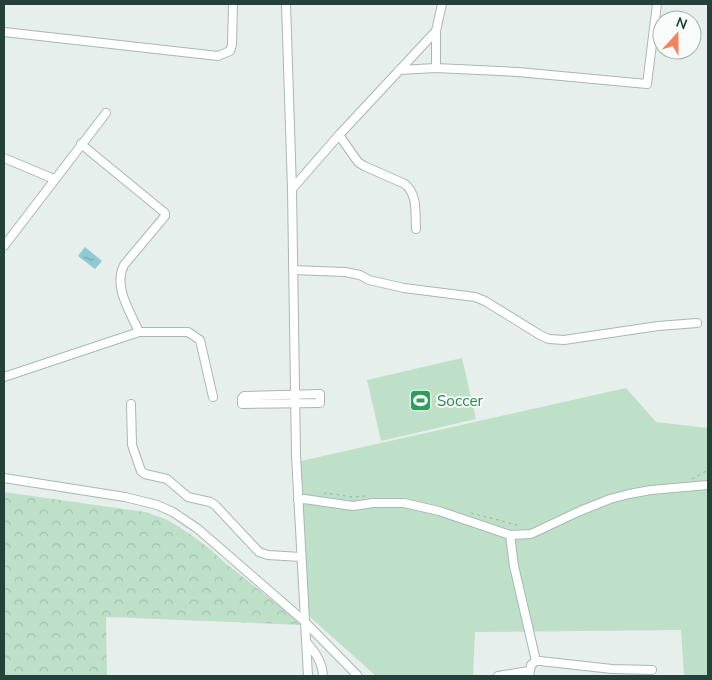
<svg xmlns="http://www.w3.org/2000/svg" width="712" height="680" font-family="Mulish,sans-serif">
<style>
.grass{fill:#bfe0c8}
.forest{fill:url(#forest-crowns)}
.water{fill:url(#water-ripples)}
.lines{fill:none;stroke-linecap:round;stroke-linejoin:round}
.minor-casing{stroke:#a8b8b2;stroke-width:10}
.path{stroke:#86b3a5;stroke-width:1;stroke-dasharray:2.5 4;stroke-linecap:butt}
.minor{stroke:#fff;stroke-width:8}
.labels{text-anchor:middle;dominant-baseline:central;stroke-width:4;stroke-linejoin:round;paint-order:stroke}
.leisure-label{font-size:15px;fill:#27864d;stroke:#f7fbf9;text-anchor:start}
</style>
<defs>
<pattern id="forest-crowns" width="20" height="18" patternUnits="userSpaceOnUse" patternTransform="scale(1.25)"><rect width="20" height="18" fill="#bfe0c8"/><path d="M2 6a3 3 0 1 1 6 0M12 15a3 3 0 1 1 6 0" fill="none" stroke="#a4c1ad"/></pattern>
<pattern id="water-ripples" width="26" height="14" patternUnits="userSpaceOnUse" patternTransform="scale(1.25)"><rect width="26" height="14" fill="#8ec9d4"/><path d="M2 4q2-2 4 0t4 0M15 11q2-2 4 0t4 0" fill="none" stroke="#74a5ad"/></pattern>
</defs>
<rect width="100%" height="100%" fill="#e6efeb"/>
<g class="grass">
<polygon points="462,358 476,419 381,441 367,380"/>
<polygon points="626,388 656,422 708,428 708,676 684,676 681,630 475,632 473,676 376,676 302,610 301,461"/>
</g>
<polygon class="forest" points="4,492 145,512 168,520 190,534 210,549 223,561 303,625 106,617 107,676 4,676"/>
<polygon class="water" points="85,247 102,261 95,269 78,256"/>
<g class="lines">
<defs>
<g id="minor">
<polyline points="286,4 292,189 296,455 308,676"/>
<polyline points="4,32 218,56 230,51 232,45 233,4"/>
<polyline points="436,68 436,31 442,4"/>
<polyline points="399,70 436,68 518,72 647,84 657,4"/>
<path d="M339,135L358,162L364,166L405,184C418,195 415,213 416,229"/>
<path d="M81,144L165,213V216L124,265C113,287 130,311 139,332"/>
<polyline points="4,158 54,179"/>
<polyline points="292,189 339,135 436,31"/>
<polyline points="4,246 106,113"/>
<polyline points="293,270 345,272 360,275 369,280 404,288 475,297 485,301 540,335 549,339 564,340 658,326 697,323"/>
<polyline points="4,377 139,332 188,332 200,340 213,397"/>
<polygon points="320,394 320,403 242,404 242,398 244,396"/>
<polyline points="131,404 132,445 141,471 145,474 167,479 188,497 210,502 215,505 259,552 268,555 301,557"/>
<polyline points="4,478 125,497 157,505 173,512 198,529 304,621 358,676"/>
<polyline points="298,500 304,499 353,506 373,503 404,503 439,511 510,535 531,534 580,511 610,499 629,494 651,490 708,485"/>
<polyline points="510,535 514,566 536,661"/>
<path d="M307,643C316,653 322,662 323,676"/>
<polyline points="498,676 529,671"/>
<polyline points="529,676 531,665 536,661 540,661 612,669 652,670"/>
</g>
</defs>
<use href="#minor" class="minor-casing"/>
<g class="path">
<polyline points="692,479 708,470"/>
<polyline points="324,494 326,493 352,497 365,496"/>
<polyline points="471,513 521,526"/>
</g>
<use href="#minor" class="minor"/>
</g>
<defs>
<symbol id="stadium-square" viewBox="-11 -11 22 22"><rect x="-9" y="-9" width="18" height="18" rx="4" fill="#2e9e5b" stroke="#f7fbf9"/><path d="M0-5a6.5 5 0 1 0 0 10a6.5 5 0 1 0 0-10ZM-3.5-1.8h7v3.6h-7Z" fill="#fff"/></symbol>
</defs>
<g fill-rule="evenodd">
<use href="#stadium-square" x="408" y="388" width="25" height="25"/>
</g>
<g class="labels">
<g class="leisure-label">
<text x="437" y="400">Soccer</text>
</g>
</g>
<rect width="712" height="680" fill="none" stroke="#24423a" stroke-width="10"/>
<g transform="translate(677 35) rotate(21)"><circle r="24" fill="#f7fbf9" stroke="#a3b1ad"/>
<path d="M0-4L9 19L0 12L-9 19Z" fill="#f4845f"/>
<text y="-8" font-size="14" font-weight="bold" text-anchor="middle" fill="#24423a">N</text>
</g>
</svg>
